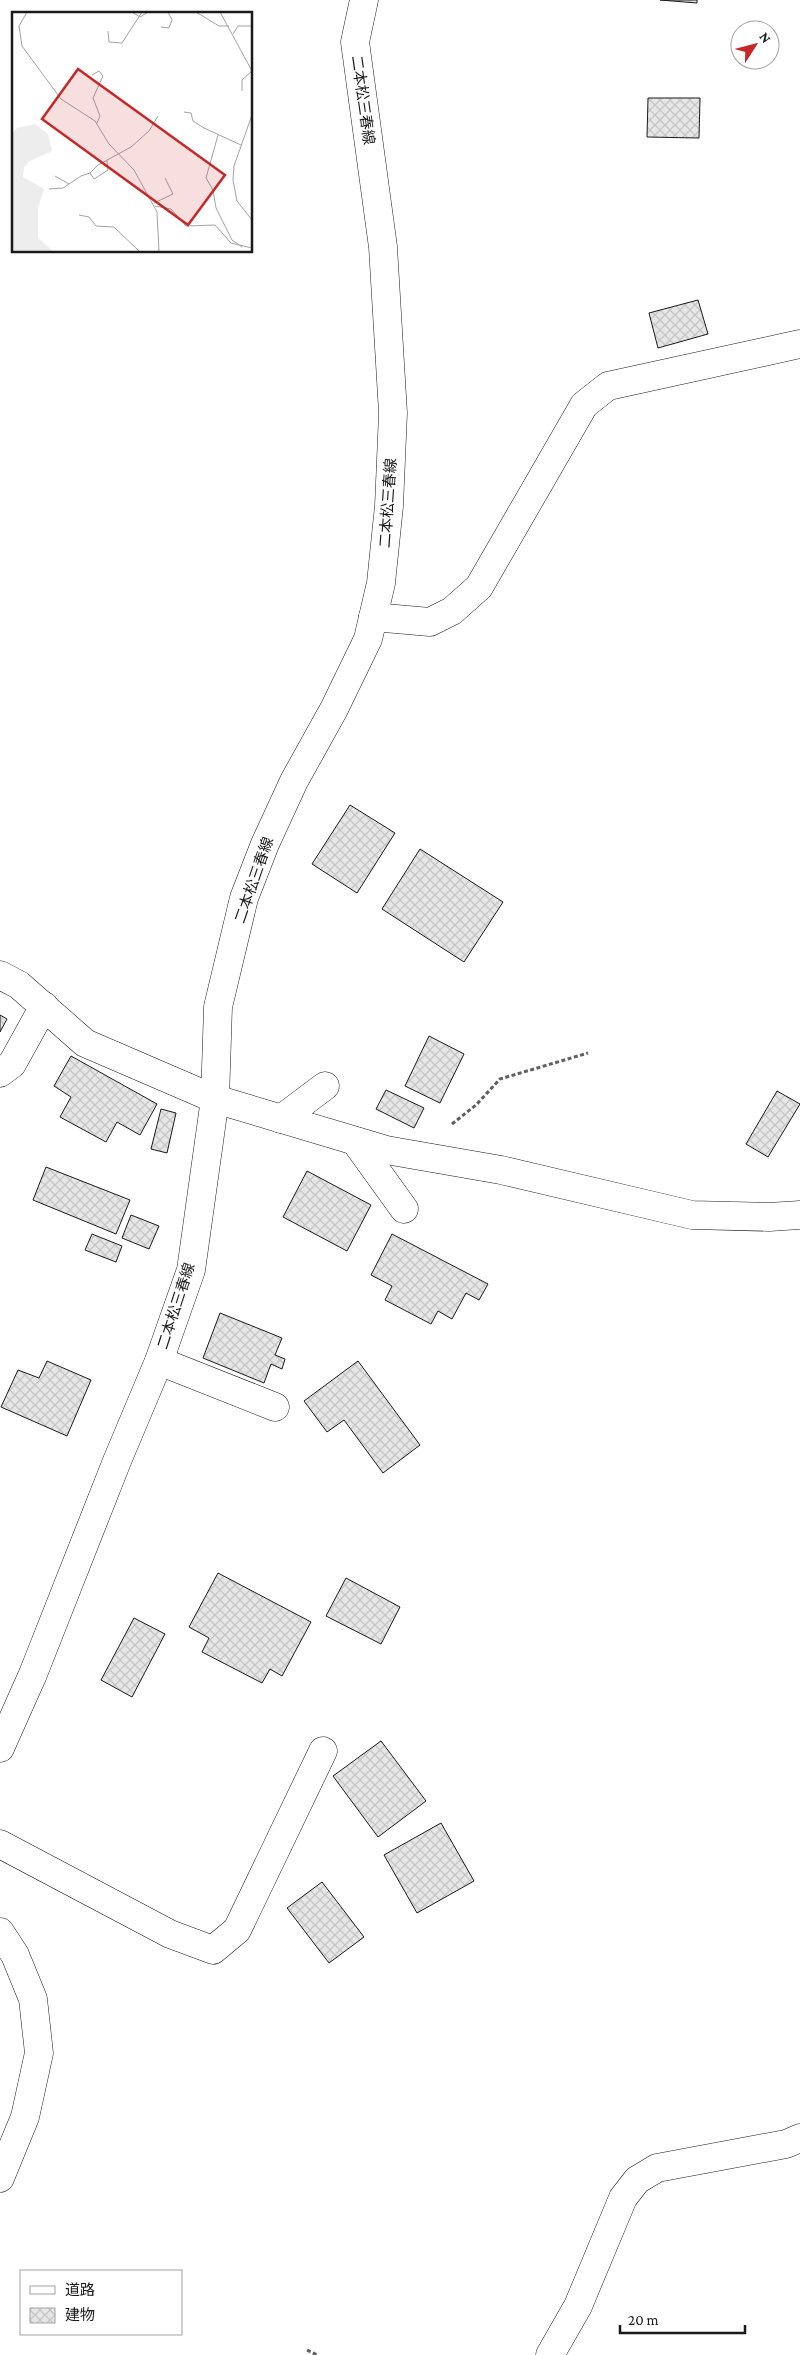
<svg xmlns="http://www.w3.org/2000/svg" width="800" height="2355" font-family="'Crimson Pro','Noto Sans JP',serif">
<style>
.building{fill:url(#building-cross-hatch);stroke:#1a1a1a}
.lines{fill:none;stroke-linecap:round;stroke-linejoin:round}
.minor-casing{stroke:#1a1a1a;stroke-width:29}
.major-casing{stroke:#1a1a1a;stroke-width:29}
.path{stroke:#5f5f5f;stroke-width:3;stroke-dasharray:4 2.5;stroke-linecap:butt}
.minor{stroke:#fff;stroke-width:28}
.major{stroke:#fff;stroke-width:28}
.labels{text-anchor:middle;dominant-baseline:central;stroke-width:4;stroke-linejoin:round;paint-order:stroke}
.street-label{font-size:15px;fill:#1a1a1a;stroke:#fff}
.inset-road{fill:none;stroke:#a3a3a3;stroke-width:1}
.view{fill:#c62828;fill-opacity:0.15;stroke:#c62828;stroke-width:2.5}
.inset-edge{fill:none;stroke:#1a1a1a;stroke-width:2.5}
</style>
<defs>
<pattern id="building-cross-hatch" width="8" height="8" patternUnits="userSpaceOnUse" patternTransform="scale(1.25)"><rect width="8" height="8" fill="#e6e6e6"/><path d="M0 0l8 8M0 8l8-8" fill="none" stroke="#c5c5c5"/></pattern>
</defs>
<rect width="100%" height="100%" fill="#fff"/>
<g class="building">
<polygon points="660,0 697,0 697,3"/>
<polygon points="648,98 700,98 699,138 647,137"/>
<polygon points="698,300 708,334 658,348 649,313"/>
<polygon points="350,805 395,833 357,893 312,864"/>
<polygon points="420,849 503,902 464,962 382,909"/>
<polygon points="0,1015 7,1019 0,1032"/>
<polygon points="429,1036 464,1054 440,1103 405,1086"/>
<polygon points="71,1056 157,1104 140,1135 117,1122 106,1142 60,1117 71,1097 54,1086"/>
<polygon points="386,1090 424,1108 414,1128 376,1109"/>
<polygon points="777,1091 800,1104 768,1157 746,1144"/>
<polygon points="161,1109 176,1113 167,1153 151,1149"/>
<polygon points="46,1167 130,1200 116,1234 33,1200"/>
<polygon points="307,1171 371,1205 347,1251 283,1217"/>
<polygon points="131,1215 159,1226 149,1249 122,1238"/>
<polygon points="92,1234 122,1246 116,1262 85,1250"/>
<polygon points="392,1234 488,1284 479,1300 466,1293 452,1319 438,1311 431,1324 385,1300 392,1286 371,1275"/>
<polygon points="220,1313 282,1338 275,1355 285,1359 282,1369 271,1364 264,1383 203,1358"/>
<polygon points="47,1361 91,1380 67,1436 1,1407 18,1370 39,1378"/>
<polygon points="358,1361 420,1445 383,1473 344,1420 327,1432 304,1401"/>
<polygon points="218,1573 311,1622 282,1676 270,1669 262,1683 202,1652 209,1638 189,1627"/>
<polygon points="346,1578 400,1607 381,1644 326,1616"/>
<polygon points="134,1618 165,1634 132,1697 101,1680"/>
<polygon points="381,1741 426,1801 378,1837 333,1776"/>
<polygon points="441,1823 474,1881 417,1913 384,1855"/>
<polygon points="322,1882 364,1937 329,1963 287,1908"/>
</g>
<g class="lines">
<defs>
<g id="minor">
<polyline points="373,617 430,622 452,611 479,587 584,405 608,386 800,344"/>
<polyline points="0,975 19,985 85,1043 215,1099 386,1150 501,1170 692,1215 769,1217 800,1215"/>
<polyline points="0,1073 12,1064 44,1006"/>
<polyline points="281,1119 325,1086"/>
<polyline points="355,1141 404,1209"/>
<polyline points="159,1361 275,1407"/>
<polyline points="0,1844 170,1934 213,1950 237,1930 323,1751"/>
<polyline points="0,1932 15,1955 33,1999 39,2053 25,2117 0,2178"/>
<polyline points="550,2355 578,2306 623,2198 637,2180 657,2168 786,2144 800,2138"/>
</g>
<polyline id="major" points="0,1748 33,1674 117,1461 159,1361 191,1270 215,1099 218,1007 244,898 265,844 294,781 334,709 368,639 381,583 389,506 393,413 383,247 355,42 364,0"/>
</defs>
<use href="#minor" class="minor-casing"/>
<use href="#major" class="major-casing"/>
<g class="path">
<polyline points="452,1124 476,1105 500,1079 588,1053"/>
<polyline points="307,2350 317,2355"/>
</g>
<use href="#minor" class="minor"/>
<use href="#major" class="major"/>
</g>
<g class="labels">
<g class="street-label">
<text transform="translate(363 100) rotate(82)">二本松三春線</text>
<text transform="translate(388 503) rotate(-86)">二本松三春線</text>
<text transform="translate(254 880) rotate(-71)">二本松三春線</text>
<text transform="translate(176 1306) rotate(-72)">二本松三春線</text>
</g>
</g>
<g transform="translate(12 12)">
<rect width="240" height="240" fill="#fff"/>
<path d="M23,112L36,122L40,139L18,149L12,155L11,165L32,177L26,196V226L42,240H0V122L5,116Z" fill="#ededed"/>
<path class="inset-road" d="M15,0L7,14L10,34L49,87L83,109L97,132L122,158L145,200L147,240M120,0L128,5L136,0M184,0L207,14H217M208,0L240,59M149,15L157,16L160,8L156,0M96,19L97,30L110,31L130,0M221,22L226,14H240M80,63L87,59L91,64L81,86L88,104L85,111M230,79V68L240,59M172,100L179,101L181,109L192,116L229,133M240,103L222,154L221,168L225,189L240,208M206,123L194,166L201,178L204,196L220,228L230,235M95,149L96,158L82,167L78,161L86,153L119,135L137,119L146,104M43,164L57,172M37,177L51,176L69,164L78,161M142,191L161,182L153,166M143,194L159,197L174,214L203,213L219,231L240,236M67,203L77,205L84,214L102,215L128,240"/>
<path class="view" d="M66,57L213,163L176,213L30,107Z"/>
<rect width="240" height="240" class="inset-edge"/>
</g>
<rect x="20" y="2270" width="162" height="65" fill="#ffffff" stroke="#a3a3a3"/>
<rect x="30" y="2286" width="25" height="8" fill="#ffffff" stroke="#a3a3a3"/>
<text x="65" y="2295" font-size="15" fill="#1a1a1a">道路</text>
<rect x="30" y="2308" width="25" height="15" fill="url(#building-cross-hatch)" stroke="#a3a3a3"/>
<text x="65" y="2320" font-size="15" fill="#1a1a1a">建物</text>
<g transform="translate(755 45) rotate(54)"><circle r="24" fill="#ffffff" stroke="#a3a3a3"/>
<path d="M0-4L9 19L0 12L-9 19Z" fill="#c62828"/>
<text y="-8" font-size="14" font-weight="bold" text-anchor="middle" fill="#1a1a1a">N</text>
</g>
<path d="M620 2325v8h125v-8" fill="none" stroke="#1a1a1a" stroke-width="2.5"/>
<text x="628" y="2325" font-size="15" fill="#1a1a1a" stroke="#ffffff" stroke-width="4" paint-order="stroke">20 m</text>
</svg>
